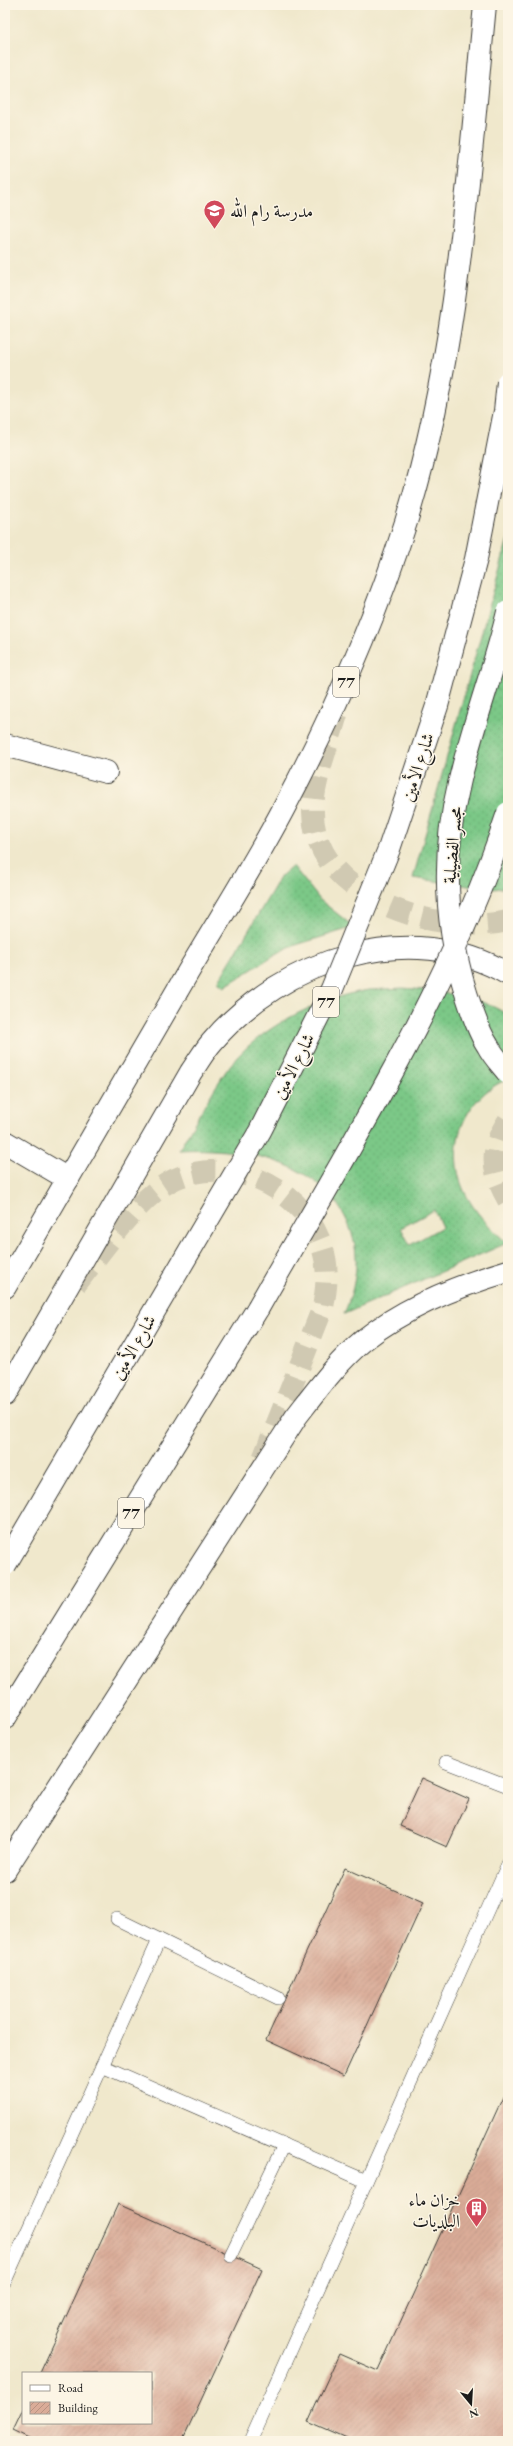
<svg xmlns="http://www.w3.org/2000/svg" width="513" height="2446" font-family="'EB Garamond',Amiri,serif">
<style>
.grass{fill:url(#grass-dots);stroke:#4c7252;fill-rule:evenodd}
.building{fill:url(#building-hatch)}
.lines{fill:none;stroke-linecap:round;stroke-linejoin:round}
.primary-tunnel{stroke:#d0c9b2;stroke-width:22;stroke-dasharray:22 11;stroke-linecap:butt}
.lane-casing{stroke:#3c3b36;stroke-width:14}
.street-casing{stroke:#3c3b36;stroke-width:24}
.primary-casing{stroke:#3c3b36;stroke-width:24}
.lane{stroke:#fff;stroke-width:13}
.street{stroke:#fff;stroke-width:22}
.primary{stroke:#fff;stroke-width:22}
.primary-bridge-casing{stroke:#3c3b36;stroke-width:24;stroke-linecap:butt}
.primary-bridge{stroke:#fff;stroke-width:22}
.labels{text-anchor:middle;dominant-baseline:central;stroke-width:3;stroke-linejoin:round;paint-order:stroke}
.shield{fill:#fcf5e5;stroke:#5f5d58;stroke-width:1}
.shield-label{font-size:17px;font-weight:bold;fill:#1c1c1c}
.poi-label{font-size:18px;fill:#1c1c1c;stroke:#fcf5e5;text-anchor:start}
.street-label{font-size:18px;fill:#1c1c1c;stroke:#fcf5e5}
</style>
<defs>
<pattern id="grass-dots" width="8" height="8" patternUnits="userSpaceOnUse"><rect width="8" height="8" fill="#7cc887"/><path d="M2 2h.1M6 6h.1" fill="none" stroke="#6bab74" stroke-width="1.8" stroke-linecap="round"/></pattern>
<pattern id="building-hatch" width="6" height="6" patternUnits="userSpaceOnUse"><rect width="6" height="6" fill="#daac98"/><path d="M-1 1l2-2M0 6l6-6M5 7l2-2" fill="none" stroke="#ba9382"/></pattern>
</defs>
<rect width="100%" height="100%" fill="#fcf5e5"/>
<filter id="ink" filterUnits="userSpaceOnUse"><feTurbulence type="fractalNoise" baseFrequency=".025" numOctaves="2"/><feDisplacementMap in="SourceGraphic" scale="8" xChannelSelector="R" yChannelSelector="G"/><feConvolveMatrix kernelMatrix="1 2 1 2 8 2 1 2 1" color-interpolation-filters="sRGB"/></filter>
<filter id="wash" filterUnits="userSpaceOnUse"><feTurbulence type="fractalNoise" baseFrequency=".012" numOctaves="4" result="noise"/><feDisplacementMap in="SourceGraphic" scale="16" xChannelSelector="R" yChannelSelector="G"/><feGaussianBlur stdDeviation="0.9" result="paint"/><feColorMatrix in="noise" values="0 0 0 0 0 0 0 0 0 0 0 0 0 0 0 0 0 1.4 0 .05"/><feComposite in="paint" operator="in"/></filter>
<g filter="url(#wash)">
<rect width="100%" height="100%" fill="#f0e8cc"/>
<g class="grass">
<polygon points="508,539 508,888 489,889 413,878"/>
<polygon points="293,866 320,900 354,927 296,945 276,954 224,987 218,982 281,876"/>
<path d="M403,988C438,991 478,995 508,1015V1079C460,1098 442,1156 469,1200C479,1217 493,1230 507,1243L344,1314C356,1286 361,1257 350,1228C324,1160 243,1147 179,1150C194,1124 209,1096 226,1071C255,1029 320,997 369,990C380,989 392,989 403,988ZM434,1210L442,1227L410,1245L401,1228Z"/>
</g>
<g id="blocks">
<g class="building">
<polygon points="422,1778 469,1799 447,1847 400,1826"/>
<polygon points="345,1868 423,1903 344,2076 266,2040"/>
<polygon points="508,2086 508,2441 346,2441 347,2439 308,2422 339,2354 378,2371"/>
<polygon points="118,2204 262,2269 182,2441 36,2441 13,2430 23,2409 23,2423 151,2423 151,2373 40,2373"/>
</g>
</g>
</g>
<g filter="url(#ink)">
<use href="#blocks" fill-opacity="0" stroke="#3c3b36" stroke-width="1"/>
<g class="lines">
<g class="primary-tunnel">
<path d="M337,714C329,743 313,781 313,811C312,897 438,937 508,921"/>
<path d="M508,1121C489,1150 491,1170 508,1200"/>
<path d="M76,1284C101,1253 139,1195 175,1179C231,1154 304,1188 322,1247C329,1266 327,1287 323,1307L263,1459"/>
</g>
<defs>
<g id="lane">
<polyline points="446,1762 508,1786"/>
<polyline points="117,1919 278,1998"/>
<polyline points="102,2066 366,2181"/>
<polyline points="231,2255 284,2145"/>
<polyline points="5,2281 159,1940"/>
<polyline points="250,2441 508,1864"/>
</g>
<g id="street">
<polyline points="5,745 106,772"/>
<polyline points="5,1142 68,1179"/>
</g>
<g id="primary">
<path d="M5,1287C67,1181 129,1074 191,967C223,913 257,860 286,804C334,713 375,620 406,522C458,354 468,179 485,5"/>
<path d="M5,1395L191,1072C198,1062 204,1051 212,1042C282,959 410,917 508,974"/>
<polyline points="5,1718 258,1308"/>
<path d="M5,1870L296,1417C317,1390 338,1361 365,1339C407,1306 457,1286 508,1271"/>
</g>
</defs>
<use href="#lane" class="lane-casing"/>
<use href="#street" class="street-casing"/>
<use href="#primary" class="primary-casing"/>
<use href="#lane" class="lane"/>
<use href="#street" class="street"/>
<use href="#primary" class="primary"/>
<defs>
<g id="primary-bridge">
<path d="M508,612C494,670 472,726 459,784C442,854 445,925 466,993C472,1011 478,1031 488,1046C493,1056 501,1064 508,1073"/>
<path d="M258,1308C349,1148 450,989 508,813"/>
<polyline points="5,1565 260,1131 332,989 389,849 437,706 476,559 505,411 508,382"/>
</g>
</defs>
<use href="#primary-bridge" class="primary-bridge-casing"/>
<use href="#primary-bridge" class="primary-bridge"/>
</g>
</g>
<defs>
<symbol id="school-pin" viewBox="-11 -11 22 30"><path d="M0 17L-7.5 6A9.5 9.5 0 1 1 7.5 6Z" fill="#d1495b" stroke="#fcf5e5"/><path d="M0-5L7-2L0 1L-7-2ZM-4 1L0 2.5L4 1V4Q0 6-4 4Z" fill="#fff"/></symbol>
<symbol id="building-pin" viewBox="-11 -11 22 30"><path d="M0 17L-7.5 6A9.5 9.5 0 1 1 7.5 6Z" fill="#d1495b" stroke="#fcf5e5"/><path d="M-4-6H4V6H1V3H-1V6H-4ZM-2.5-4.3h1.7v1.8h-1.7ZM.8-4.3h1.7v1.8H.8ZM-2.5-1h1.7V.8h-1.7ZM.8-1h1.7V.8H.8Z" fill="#fff"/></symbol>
</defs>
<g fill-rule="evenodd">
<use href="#school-pin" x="202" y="198" width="25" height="34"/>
<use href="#building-pin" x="464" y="2196" width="25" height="34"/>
</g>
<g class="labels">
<g class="shield">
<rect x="333" y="667" width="26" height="30" rx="3"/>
<rect x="313" y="987" width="26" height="30" rx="3"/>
<rect x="118" y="1498" width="26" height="30" rx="3"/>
</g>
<g class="shield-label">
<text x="346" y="682">77</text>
<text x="326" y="1002">77</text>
<text x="131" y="1513">77</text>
</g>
<g class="poi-label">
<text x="230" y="210">مدرسة رام الله</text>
<text x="460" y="2199" text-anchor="end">خزان ماء<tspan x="460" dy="21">البلديات</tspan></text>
</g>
<g class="street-label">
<text transform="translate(417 767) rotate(-72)">شارع الأمين</text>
<text transform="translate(452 845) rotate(-85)">مجسر الفضيلية</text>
<text transform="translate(293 1066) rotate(-63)">شارع الأمين</text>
<text transform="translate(133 1347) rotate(-60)">شارع الأمين</text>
</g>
</g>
<rect width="513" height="2446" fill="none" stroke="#fcf5e5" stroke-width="20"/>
<rect x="22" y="2372" width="130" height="52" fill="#fcf5e5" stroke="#a29e95"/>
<rect x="30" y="2385" width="20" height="6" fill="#ffffff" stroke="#a29e95"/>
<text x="58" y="2392" font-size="12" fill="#1c1c1c">Road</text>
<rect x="30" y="2402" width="20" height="12" fill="url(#building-hatch)" stroke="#a29e95"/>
<text x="58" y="2412" font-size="12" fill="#1c1c1c">Building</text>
<g transform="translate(471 2404) rotate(162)" stroke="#fcf5e5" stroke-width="3" paint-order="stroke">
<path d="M0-3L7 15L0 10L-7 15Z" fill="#1c1c1c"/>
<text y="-6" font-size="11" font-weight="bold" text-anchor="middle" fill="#1c1c1c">N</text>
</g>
</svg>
